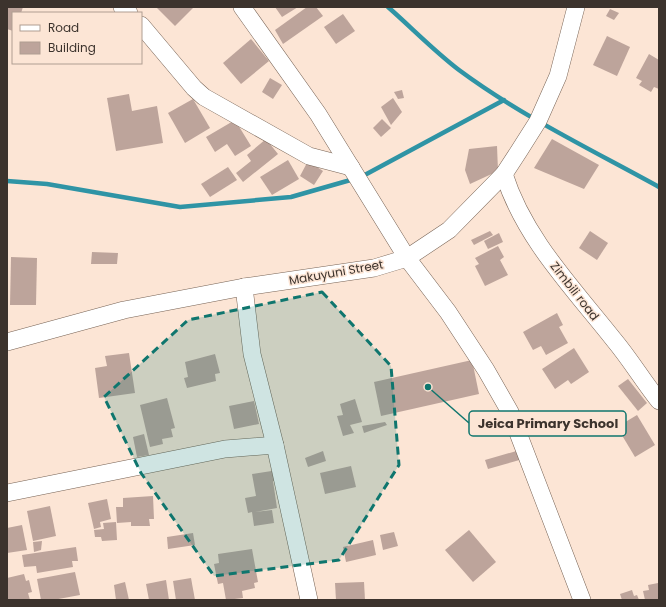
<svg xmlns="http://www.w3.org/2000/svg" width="666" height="607" font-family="Poppins,sans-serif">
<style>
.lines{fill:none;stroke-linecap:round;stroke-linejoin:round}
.stream{stroke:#2f94a5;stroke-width:4.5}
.building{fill:#bda49b}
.street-casing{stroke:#786456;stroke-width:18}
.street{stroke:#fff;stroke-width:17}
.marked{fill:#0f766e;fill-opacity:0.2;stroke:#0f766e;stroke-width:3;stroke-dasharray:8 5;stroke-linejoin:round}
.labels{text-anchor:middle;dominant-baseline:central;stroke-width:3;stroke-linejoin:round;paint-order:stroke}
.street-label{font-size:12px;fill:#3c332d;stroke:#fce5d5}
.leader{fill:none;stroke:#0f766e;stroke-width:1.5}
.callout-dot{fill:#0f766e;stroke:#fce5d5;stroke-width:1.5}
.callout{fill:#fce5d5;stroke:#0f766e;stroke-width:1.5}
.callout-label{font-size:13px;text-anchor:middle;font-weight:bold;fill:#3c332d}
</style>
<rect width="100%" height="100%" fill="#fce5d5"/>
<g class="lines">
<g class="stream">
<path d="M388,7C412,28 434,51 459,70C521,116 592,150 659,187"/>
<polyline points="361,177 504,100"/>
<polyline points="7,181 47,184 180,207 291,197 354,179"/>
</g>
</g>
<g class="building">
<polygon points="7,7 23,7 21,13 13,13 13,31 7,29"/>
<polygon points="156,7 194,7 175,26"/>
<polygon points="275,7 298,7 282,17"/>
<polygon points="307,7 316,7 323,16 283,44 275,30"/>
<polygon points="610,9 619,13 614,20 606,16"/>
<polygon points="343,14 355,31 336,44 324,27"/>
<polygon points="607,36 630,47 617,76 593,65"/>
<polygon points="251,39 269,61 241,84 223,63"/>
<polygon points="649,54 659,60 659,89 654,87 651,92 639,85 642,81 636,78"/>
<polygon points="270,78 282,85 273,99 262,92"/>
<polygon points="402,90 404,98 398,99 394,92"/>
<polygon points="129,94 132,111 157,106 163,143 116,151 107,98"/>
<polygon points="393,98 402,112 391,125 381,107"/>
<polygon points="193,99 210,128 185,143 168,113"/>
<polygon points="382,119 391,128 381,137 373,128"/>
<polygon points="235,120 251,146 235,156 227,144 215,152 206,137"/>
<polygon points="266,139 278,154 243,182 236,173 251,161 247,155"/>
<polygon points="552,139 599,165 584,189 534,168"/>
<polygon points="497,146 498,171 470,184 465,170 469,149"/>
<polygon points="288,160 299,179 272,195 260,177"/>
<polygon points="308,161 323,171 314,185 300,176"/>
<polygon points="228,167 237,180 210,197 201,184"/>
<polygon points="490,231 493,235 474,245 471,240"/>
<polygon points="590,231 608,243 597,260 579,248"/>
<polygon points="499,233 503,242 488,249 484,241"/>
<polygon points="498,246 504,257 500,260 508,275 485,286 475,266 479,264 475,258"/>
<polygon points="92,252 118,253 117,264 91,264"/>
<polygon points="11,257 37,258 36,305 10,305"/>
<polygon points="557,313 563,325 559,327 568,343 546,355 541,346 533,350 523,332"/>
<polygon points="574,348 589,372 571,384 568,380 555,389 542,369"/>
<polygon points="129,353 135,393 99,398 95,368 107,366 105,356"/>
<polygon points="215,354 220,373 215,374 216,381 187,388 184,378 188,377 185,362"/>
<polygon points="472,360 479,394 381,416 374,382"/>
<polygon points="628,379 647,403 638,411 618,386"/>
<polygon points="167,398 175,428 171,429 173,437 162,439 163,444 150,447 140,405"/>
<polygon points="355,399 362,422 350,425 354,433 343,436 337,416 343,415 340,404"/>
<polygon points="254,401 259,424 234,429 229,406"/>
<polygon points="637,415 655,445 635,457 617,427"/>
<polygon points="385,422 387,425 364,433 362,426"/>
<polygon points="144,434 149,455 137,457 133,437"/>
<polygon points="520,450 523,459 488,469 485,460"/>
<polygon points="323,451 326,461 308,467 305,458"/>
<polygon points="351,466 356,487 325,494 320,473"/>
<polygon points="278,470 279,480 273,481 277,508 255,512 272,510 274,523 254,526 252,512 248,513 245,498 256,496 252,474"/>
<polygon points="153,496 154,519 149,519 150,526 131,526 131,522 117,523 116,507 123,507 123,498"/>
<polygon points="107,499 111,519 100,522 101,527 94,529 88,503"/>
<polygon points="50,506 56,536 33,541 27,511"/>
<polygon points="116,522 117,540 102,541 101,537 95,537 94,530 104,529 103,523"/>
<polygon points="22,525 27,550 7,553 7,528"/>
<polygon points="469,530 496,562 473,582 445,550"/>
<polygon points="394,532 398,546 383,550 380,535"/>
<polygon points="193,533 195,545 168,549 167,537"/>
<polygon points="373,540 376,555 346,562 343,547"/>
<polygon points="42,541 41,550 34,552 33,542"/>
<polygon points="76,547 78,561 72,561 73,567 37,573 36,566 24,567 22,555"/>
<polygon points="252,549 258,582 254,583 255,588 242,591 243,598 226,600 223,583 218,584 214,564 219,563 218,554"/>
<polygon points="75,572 80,595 53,600 41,600 37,579"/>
<polygon points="24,574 26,581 29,580 32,592 28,593 30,600 7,600 7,578"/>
<polygon points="191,578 195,600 176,600 173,581"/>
<polygon points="166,580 169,600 149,600 146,584"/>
<polygon points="125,582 129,600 116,600 114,585"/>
<polygon points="364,582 365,600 336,600 335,583"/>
<polygon points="658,583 659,600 645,600 643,591 649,590 648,585"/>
<polygon points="632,590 634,596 637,595 639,600 622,600 620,594"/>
</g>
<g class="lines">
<defs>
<g id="street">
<polyline points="122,7 129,13"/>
<polyline points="242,7 318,114 407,258 448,312 486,370 510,412 582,600"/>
<polyline points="141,25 194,88 204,97 309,156 351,167"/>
<path d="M504,174C524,238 573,288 614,340C630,359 643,381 659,401"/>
<polyline points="244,287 252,354 275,445 309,600"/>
<polyline points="7,342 124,310 244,287 374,268 407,258 449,230 504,174 519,151 538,121 558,76 576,7"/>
<polyline points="7,493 225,449 275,445"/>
</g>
</defs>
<use href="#street" class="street-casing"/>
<use href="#street" class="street"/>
</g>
<path class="marked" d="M322,292L391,366L399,465L339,560L214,576L141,473L104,397L188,320Z"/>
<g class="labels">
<g class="street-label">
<text transform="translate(336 272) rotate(-10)">Makuyuni Street</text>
<text transform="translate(575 291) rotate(52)">Zimbili road</text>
</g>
</g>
<path class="leader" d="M428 387L469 423"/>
<circle class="callout-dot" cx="428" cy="387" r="4"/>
<rect class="callout" x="469" y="411" width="157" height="25" rx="4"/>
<g class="callout-label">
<text x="548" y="428">Jeica Primary School</text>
</g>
<rect width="666" height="607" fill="none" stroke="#3c332d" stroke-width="16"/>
<rect x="12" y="12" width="130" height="52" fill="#fce5d5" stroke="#af9e92"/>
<rect x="20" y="25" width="20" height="6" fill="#ffffff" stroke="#af9e92"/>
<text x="48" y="32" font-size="12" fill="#3c332d">Road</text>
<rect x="20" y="42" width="20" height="12" fill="#bda49b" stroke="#af9e92"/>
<text x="48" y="52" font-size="12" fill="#3c332d">Building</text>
</svg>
